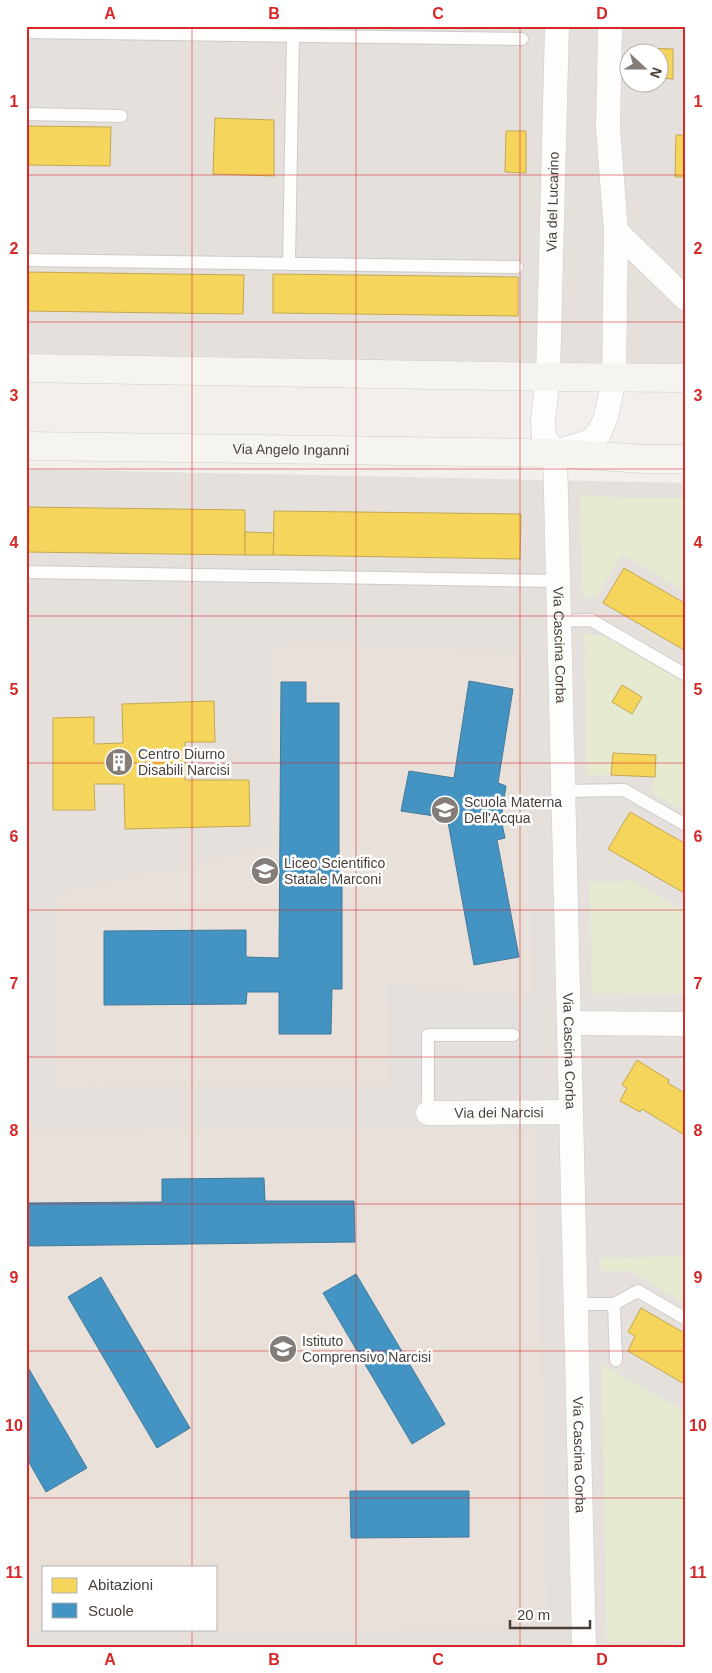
<svg xmlns="http://www.w3.org/2000/svg" width="712" height="1673" font-family="Arial,sans-serif">
<style>
.residential{fill:#e5e0dc;fill-rule:evenodd}
.education{fill:#e8e0d9;fill-rule:evenodd}
.green{fill:#e5ead0}
.parking{fill:#e4e0de}
.homes{fill:#f6d55c;stroke:#c2a852}
.schools{fill:#4393c3;stroke:#447a9a}
.lines{fill:none;stroke-linecap:round;stroke-linejoin:round}
.lane-casing{stroke:#cecbc9;stroke-width:14}
.street-casing{stroke:#cecbc9;stroke-width:25}
.secondary-casing{stroke:#d2ccc6;stroke-width:29}
.lane{stroke:#fdfdfc;stroke-width:12}
.street{stroke:#fdfdfc;stroke-width:24}
.secondary{stroke:#f6f4f1;stroke-width:28}
.grid{fill:none;stroke:#d62828;stroke-width:1;stroke-opacity:0.55}
.labels{text-anchor:middle;dominant-baseline:central;stroke-width:5;stroke-linejoin:round;paint-order:stroke}
.street-label{font-size:14px;fill:#483f39;stroke:#fff}
.poi-label{font-size:14px;fill:#483f39;stroke:#fff;text-anchor:start}
.neatline{fill:none;stroke:#d62828;stroke-width:2}
.grid-label{font-size:16px;text-anchor:middle;font-weight:bold;fill:#d62828}
</style>
<rect width="100%" height="100%" fill="#f2efed"/>
<g class="residential">
<path d="M26,26H686V376L26,366ZM630,52H660V82H630Z"/>
<path d="M26,469L686,483V1647H26ZM44,1567H216V1629H44Z"/>
</g>
<g class="education">
<polygon points="274,646 358,646 524,655 532,993 386,984 389,1084 56,1085 58,894 272,848"/>
<polygon points="26,649 33,649 26,951"/>
<path d="M535,1128L547,1628L26,1631V1132ZM44,1567H216V1629H44Z"/>
</g>
<g class="green">
<polygon points="580,495 624,498 686,498 686,592 622,554 598,595 583,597"/>
<polygon points="584,633 607,637 686,684 686,813 652,793 655,777 656,756 613,753 611,775 587,775"/>
<polygon points="633,881 686,912 686,994 592,993 590,882"/>
<polygon points="686,1256 686,1304 630,1271 600,1271 599,1259"/>
<polygon points="602,1365 686,1412 686,1641 607,1642"/>
</g>
<polygon class="parking" points="534,1005 536,1091 396,1093 396,1006"/>
<g class="homes">
<polygon points="391,26 523,26 523,28"/>
<polygon points="641,48 673,49 673,79 660,78 660,52 641,52"/>
<polygon points="215,118 274,120 274,176 213,174"/>
<polygon points="26,126 111,127 110,166 26,165"/>
<polygon points="506,131 526,131 526,173 505,172"/>
<polygon points="676,135 686,135 686,177 675,177"/>
<polygon points="26,272 244,275 243,314 26,311"/>
<polygon points="273,274 518,277 518,316 273,313"/>
<polygon points="26,507 245,510 245,555 26,552"/>
<polygon points="274,511 521,514 520,559 273,555"/>
<polygon points="245,532 274,533 273,555 245,555"/>
<polygon points="624,568 686,604 686,651 603,603"/>
<polygon points="622,685 642,697 632,714 612,702"/>
<polygon points="214,701 215,742 185,742 185,780 249,780 250,826 125,829 124,784 94,784 95,810 53,810 53,718 94,717 94,744 123,743 122,704"/>
<polygon points="613,753 656,755 655,777 611,775"/>
<polygon points="630,812 686,844 686,894 608,849"/>
<polygon points="637,1060 669,1080 668,1083 686,1094 686,1136 642,1109 640,1112 620,1101 627,1088 622,1085"/>
<polygon points="641,1308 686,1334 686,1385 628,1351 635,1336 628,1332"/>
</g>
<g class="schools">
<polygon points="469,681 513,689 498,783 506,786 501,819 505,838 497,840 519,957 474,965 448,822 448,818 401,811 409,771 454,778"/>
<polygon points="281,682 306,682 306,703 339,703 339,886 342,886 342,989 332,989 331,1034 279,1034 279,992 247,992 246,1004 104,1005 104,931 246,930 246,957 279,958"/>
<polygon points="264,1178 265,1201 354,1201 355,1242 26,1246 26,1203 162,1202 162,1179"/>
<polygon points="356,1274 445,1424 412,1444 323,1293"/>
<polygon points="101,1277 190,1428 157,1448 68,1297"/>
<polygon points="26,1364 87,1468 46,1492 26,1457"/>
<polygon points="350,1491 469,1491 469,1537 351,1538"/>
</g>
<g class="lines">
<defs>
<g id="lane">
<polyline points="26,32 522,39"/>
<polyline points="26,114 121,116"/>
<polyline points="26,260 517,267"/>
<polyline points="289,264 293,36"/>
<polyline points="26,572 558,581"/>
<polyline points="559,621 591,620 686,675"/>
<polyline points="563,791 624,790 686,825"/>
<polyline points="428,1113 428,1035 513,1035"/>
<polyline points="575,1304 614,1304 638,1291 686,1319"/>
<polyline points="614,1304 616,1360"/>
</g>
<g id="street">
<polyline points="616,231 686,299"/>
<polyline points="559,451 589,442 599,433 606,417 614,378 616,231 608,128 610,26"/>
<path id="s1" d="M555,453L584,1647"/>
<path id="s2" d="M555,453L544,437L543,420L548,377L557,26"/>
<polyline points="569,1023 686,1024"/>
<path id="s3" d="M428,1113L571,1112"/>
</g>
<g id="secondary">
<polyline points="26,368 548,377 686,378"/>
<path id="s4" d="M26,446L555,453L644,459H686"/>
</g>
</defs>
<use href="#lane" class="lane-casing"/>
<use href="#street" class="street-casing"/>
<use href="#secondary" class="secondary-casing"/>
<use href="#lane" class="lane"/>
<use href="#street" class="street"/>
<use href="#secondary" class="secondary"/>
</g>
<path class="grid" d="M192,26V1567M356,26V1647M520,26V1647M26,175H686M26,322H686M26,469H686M26,616H686M26,763H686M26,910H686M26,1057H686M26,1204H686M26,1351H686M26,1498H686M192,1629V1647"/>
<defs>
<symbol id="building-disc" viewBox="-11 -11 22 22"><circle r="9.5" fill="#847d78" stroke="#fff"/><path d="M-4-6H4V6H1V3H-1V6H-4ZM-2.5-4.3h1.7v1.8h-1.7ZM.8-4.3h1.7v1.8H.8ZM-2.5-1h1.7V.8h-1.7ZM.8-1h1.7V.8H.8Z" fill="#fff"/></symbol>
<symbol id="school-disc" viewBox="-11 -11 22 22"><circle r="9.5" fill="#847d78" stroke="#fff"/><path d="M0-5L7-2L0 1L-7-2ZM-4 1L0 2.5L4 1V4Q0 6-4 4Z" fill="#fff"/></symbol>
</defs>
<g fill-rule="evenodd">
<use href="#building-disc" x="103" y="746" width="32" height="32"/>
<use href="#school-disc" x="429" y="794" width="32" height="32"/>
<use href="#school-disc" x="249" y="855" width="32" height="32"/>
<use href="#school-disc" x="267" y="1333" width="32" height="32"/>
</g>
<g class="labels">
<g class="street-label">
<text stroke="none"><textPath href="#s2" startOffset="255">Via del Lucarino</textPath></text>
<text stroke="none"><textPath href="#s4" startOffset="265">Via Angelo Inganni</textPath></text>
<text stroke="none"><textPath href="#s1" startOffset="192">Via Cascina Corba</textPath></text>
<text stroke="none"><textPath href="#s1" startOffset="598">Via Cascina Corba</textPath></text>
<text stroke="none"><textPath href="#s3" startOffset="71">Via dei Narcisi</textPath></text>
<text stroke="none"><textPath href="#s1" startOffset="1002">Via Cascina Corba</textPath></text>
</g>
<g class="poi-label">
<text x="138" y="754">Centro Diurno<tspan x="138" dy="16">Disabili Narcisi</tspan></text>
<text x="464" y="802">Scuola Materna<tspan x="464" dy="16">Dell'Acqua</tspan></text>
<text x="284" y="863">Liceo Scientifico<tspan x="284" dy="16">Statale Marconi</tspan></text>
<text x="302" y="1341">Istituto<tspan x="302" dy="16">Comprensivo Narcisi</tspan></text>
</g>
</g>
<rect width="712" height="1673" fill="none" stroke="#ffffff" stroke-width="55"/>
<rect x="42" y="1566" width="175" height="65" fill="#ffffff" stroke="#b6b2b0"/>
<rect x="52" y="1578" width="25" height="15" fill="#f6d55c" stroke="#b6b2b0"/>
<text x="88" y="1590" font-size="15" fill="#483f39">Abitazioni</text>
<rect x="52" y="1603" width="25" height="15" fill="#4393c3" stroke="#b6b2b0"/>
<text x="88" y="1616" font-size="15" fill="#483f39">Scuole</text>
<g transform="translate(644 68) rotate(111)"><circle r="24" fill="#ffffff" stroke="#b6b2b0"/>
<path d="M0-4L9 19L0 12L-9 19Z" fill="#847d78"/>
<text y="-8" font-size="14" font-weight="bold" text-anchor="middle" fill="#483f39">N</text>
</g>
<path d="M510 1620v8h80v-8" fill="none" stroke="#483f39" stroke-width="2.5"/>
<text x="517" y="1620" font-size="15" fill="#483f39" stroke="#ffffff" stroke-width="4" paint-order="stroke">20 m</text>
<rect x="28" y="28" width="656" height="1618" class="neatline"/>
<g class="grid-label">
<text x="110" y="19">A</text>
<text x="274" y="19">B</text>
<text x="438" y="19">C</text>
<text x="602" y="19">D</text>
<text x="14" y="107">1</text>
<text x="698" y="107">1</text>
<text x="14" y="254">2</text>
<text x="698" y="254">2</text>
<text x="14" y="401">3</text>
<text x="698" y="401">3</text>
<text x="14" y="548">4</text>
<text x="698" y="548">4</text>
<text x="14" y="695">5</text>
<text x="698" y="695">5</text>
<text x="14" y="842">6</text>
<text x="698" y="842">6</text>
<text x="14" y="989">7</text>
<text x="698" y="989">7</text>
<text x="14" y="1136">8</text>
<text x="698" y="1136">8</text>
<text x="14" y="1283">9</text>
<text x="698" y="1283">9</text>
<text x="14" y="1431">10</text>
<text x="698" y="1431">10</text>
<text x="14" y="1578">11</text>
<text x="698" y="1578">11</text>
<text x="110" y="1665">A</text>
<text x="274" y="1665">B</text>
<text x="438" y="1665">C</text>
<text x="602" y="1665">D</text>
</g>
</svg>
